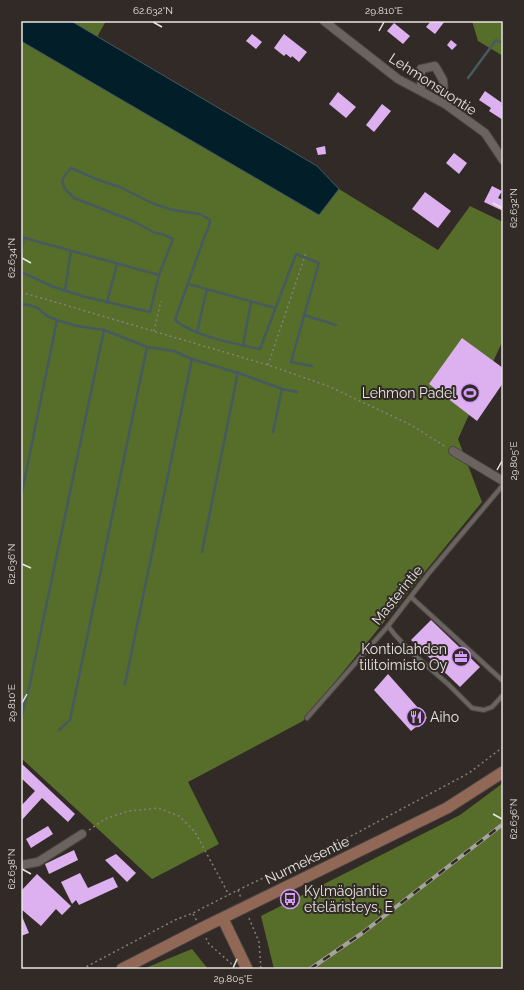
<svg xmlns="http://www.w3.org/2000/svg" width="524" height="990" font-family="Raleway,sans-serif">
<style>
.forest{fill:#566e29}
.water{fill:#021e28;stroke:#475a60}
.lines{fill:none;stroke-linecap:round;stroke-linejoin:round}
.stream{stroke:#475a60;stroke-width:2.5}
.building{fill:#ddb1f0}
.lane-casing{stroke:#4a4542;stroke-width:6}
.street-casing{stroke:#4a4542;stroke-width:10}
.secondary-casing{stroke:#4a4542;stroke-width:13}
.path{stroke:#86807d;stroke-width:1.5;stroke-dasharray:2 3;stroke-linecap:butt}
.lane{stroke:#6b635f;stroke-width:4}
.street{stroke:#6b635f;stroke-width:8}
.secondary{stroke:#906855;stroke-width:11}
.rail-casing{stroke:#a7a29f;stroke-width:4}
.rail{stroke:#312a26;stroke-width:2.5;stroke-dasharray:8;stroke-linecap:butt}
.ticks{fill:none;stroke:#e9e5e2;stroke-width:1.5}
.labels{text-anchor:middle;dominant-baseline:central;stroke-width:4;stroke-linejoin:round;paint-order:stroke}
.street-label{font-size:14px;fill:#e9e5e2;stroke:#312a26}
.poi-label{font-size:14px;fill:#e9e5e2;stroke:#312a26;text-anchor:end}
.neatline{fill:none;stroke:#e9e5e2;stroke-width:1.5}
.ticks-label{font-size:10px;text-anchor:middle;fill:#e9e5e2}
</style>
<rect width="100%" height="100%" fill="#312a26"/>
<g class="forest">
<polygon points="71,21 106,21 97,37"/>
<polygon points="472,21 503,21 503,56 478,41"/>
<polygon points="21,41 319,215 339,189 438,250 470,206 503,222 503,340 458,439 482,502 303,721 188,782 219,844 152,879 21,758"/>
<polygon points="503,783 503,969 274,969 261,916 460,815"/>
<polygon points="192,949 208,969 143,969"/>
</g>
<polygon class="water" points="21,21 71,21 317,166 339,189 319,215 21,41"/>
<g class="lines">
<g class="stream">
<polyline points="468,78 496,40 502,43"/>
<polyline points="21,237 159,275"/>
<polyline points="21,252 24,238"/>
<path d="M21,272L54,287L86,297L150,312L159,275L173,239L162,234L155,233L133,221L74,198L65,189L62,181L65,175L71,168L101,181L120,187L154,204L173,210L200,214L210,220L209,227L205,235L175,320C194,336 235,344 260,349L296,254L319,263L291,362L312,366"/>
<polyline points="188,284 275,308"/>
<polyline points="65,290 71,251"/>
<polyline points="107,302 117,264"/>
<polyline points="21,304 29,305 38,308 47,316 57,320 77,326 104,330 147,347 174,351 192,359 244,375 282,389 297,392"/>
<polyline points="304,315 336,325"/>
<polyline points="197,332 207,289"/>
<polyline points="243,346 251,302"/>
<polyline points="273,432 282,389"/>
<polyline points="21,497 57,320"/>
<polyline points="202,552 238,372"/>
<polyline points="125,684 192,359"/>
<polyline points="21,719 30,683 104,330"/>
<polyline points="59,730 70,720 147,347"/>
</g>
</g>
<g class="building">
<polygon points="431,21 445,21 435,34 426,27"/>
<polygon points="394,23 410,36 403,44 387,31"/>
<polygon points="252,34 262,42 256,49 246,41"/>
<polygon points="284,34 307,52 299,62 292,56 291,58 286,54 284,56 274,48"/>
<polygon points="451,40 457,45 452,50 447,45"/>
<polygon points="485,91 502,103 501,105 503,106 503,120 489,111 491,108 479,100"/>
<polygon points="338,92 356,107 346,118 329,104"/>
<polygon points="382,104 391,111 374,132 366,125"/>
<polygon points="325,146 326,154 318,155 316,148"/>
<polygon points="454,153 467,163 459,174 446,163"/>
<polygon points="492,186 502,191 498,198 503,200 503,211 484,202"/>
<polygon points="425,192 451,211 438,228 412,209"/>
<polygon points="462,338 503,368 503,383 477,421 429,384"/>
<polygon points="431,620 480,667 460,687 411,640"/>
<polygon points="388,674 427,718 411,731 374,690"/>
<polygon points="21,763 75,814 68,822 42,798 21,821 21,806 35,791 21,778"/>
<polygon points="48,826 53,834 31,848 26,839"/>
<polygon points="74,850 78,860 49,874 45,864"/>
<polygon points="116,854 136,873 127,882 105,860"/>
<polygon points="80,873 88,888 113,877 118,887 79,905 76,900 72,904 61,882"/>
<polygon points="37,874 71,906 62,915 56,909 41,926 21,909 21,891"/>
<polygon points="21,914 29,933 21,936"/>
</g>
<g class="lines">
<defs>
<g id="lane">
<polyline points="411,597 503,681"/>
<polyline points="388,626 395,635 413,654 448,684 472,708 484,710 492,707 503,695"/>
<polyline points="307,718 388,626 429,573 503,485"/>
</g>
<g id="street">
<polyline points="324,21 398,79 445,104 485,133 503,160"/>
<polyline points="421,90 421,69 435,66 443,80 445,104"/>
<polyline points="453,451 503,481"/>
<polyline points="21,865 38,862 82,834"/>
</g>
<g id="secondary">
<polyline points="223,919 247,969"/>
<polyline points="122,969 202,928 447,808 503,772"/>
</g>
</defs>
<use href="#lane" class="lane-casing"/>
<use href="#street" class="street-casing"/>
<use href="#secondary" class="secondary-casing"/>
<g class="path">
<polyline points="21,292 268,365 328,386 411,425 446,447"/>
<polyline points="154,331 161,301"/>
<polyline points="268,365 306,253"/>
<polyline points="89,830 105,819 129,811 158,808 179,816 195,832 229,895"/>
<polyline points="238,890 241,898"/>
<polyline points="193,914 197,921"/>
<polyline points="249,918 259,942 261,969"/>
<polyline points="206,938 209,944 234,966"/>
<polyline points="82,969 175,920 193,913 238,890 353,835 469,773 503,747"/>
</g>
<use href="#lane" class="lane"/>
<use href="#street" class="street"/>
<use href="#secondary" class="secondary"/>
<defs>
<polyline id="rail" points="310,969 361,934 503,824"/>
</defs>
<use href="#rail" class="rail-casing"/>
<use href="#rail" class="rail"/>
</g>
<path class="ticks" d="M153,22L162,27M379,31L384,22M493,203L502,208M22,258L31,263M497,470L502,461M22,564L31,568M22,703L27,694M493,814L502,819M22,869L31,874M233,968L237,959"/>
<defs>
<symbol id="stadium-ring" viewBox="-11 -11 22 22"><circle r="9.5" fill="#312a26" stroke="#d59cfb" stroke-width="1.5"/><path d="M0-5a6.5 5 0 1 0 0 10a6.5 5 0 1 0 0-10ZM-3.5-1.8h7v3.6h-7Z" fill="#d59cfb"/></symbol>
<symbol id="office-ring" viewBox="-11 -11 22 22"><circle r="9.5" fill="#312a26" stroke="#d59cfb" stroke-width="1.5"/><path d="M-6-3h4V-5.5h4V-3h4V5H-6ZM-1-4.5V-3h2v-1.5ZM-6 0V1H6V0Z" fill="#d59cfb"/></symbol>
<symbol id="restaurant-ring" viewBox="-11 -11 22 22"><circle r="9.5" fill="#312a26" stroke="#d59cfb" stroke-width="1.5"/><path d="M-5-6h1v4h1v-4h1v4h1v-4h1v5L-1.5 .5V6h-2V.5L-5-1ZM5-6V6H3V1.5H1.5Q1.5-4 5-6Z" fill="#d59cfb"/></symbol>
<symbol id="bus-ring" viewBox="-11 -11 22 22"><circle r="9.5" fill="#312a26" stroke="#d59cfb" stroke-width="1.5"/><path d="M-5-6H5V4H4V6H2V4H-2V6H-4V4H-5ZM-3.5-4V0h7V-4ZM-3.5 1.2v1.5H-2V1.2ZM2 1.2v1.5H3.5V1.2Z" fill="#d59cfb"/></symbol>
</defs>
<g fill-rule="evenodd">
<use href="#stadium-ring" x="459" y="382" width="22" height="22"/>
<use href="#office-ring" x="450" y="646" width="22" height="22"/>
<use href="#restaurant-ring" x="405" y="706" width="22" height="22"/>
<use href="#bus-ring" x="279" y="888" width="22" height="22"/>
</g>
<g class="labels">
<g class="street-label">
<text transform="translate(433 84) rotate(33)">Lehmonsuontie</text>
<text transform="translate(397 595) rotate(-51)">Masterintie</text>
<text transform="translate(307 860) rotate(-26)">Nurmeksentie</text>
</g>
<g class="poi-label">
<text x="456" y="393">Lehmon Padel</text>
<text x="447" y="649">Kontiolahden<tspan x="447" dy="16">tilitoimisto Oy</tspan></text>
<text x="430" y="717" text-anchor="start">Aiho</text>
<text x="304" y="891" text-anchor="start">Kylmäojantie<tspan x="304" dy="16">eteläristeys, E</tspan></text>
</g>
</g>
<rect width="524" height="990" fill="none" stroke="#312a26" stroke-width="44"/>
<rect x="22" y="22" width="480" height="946" class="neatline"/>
<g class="ticks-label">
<text x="153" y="14">62.632°N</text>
<text x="384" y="14">29.810°E</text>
<text transform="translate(513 208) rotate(-90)" y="4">62.632°N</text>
<text transform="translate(11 258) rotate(-90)" y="4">62.634°N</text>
<text transform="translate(513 461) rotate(-90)" y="4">29.805°E</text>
<text transform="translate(11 564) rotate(-90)" y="4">62.636°N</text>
<text transform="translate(11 703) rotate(-90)" y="4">29.810°E</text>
<text transform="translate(513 819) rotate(-90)" y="4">62.636°N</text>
<text transform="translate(11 869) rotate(-90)" y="4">62.638°N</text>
<text x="233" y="982">29.805°E</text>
</g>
</svg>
